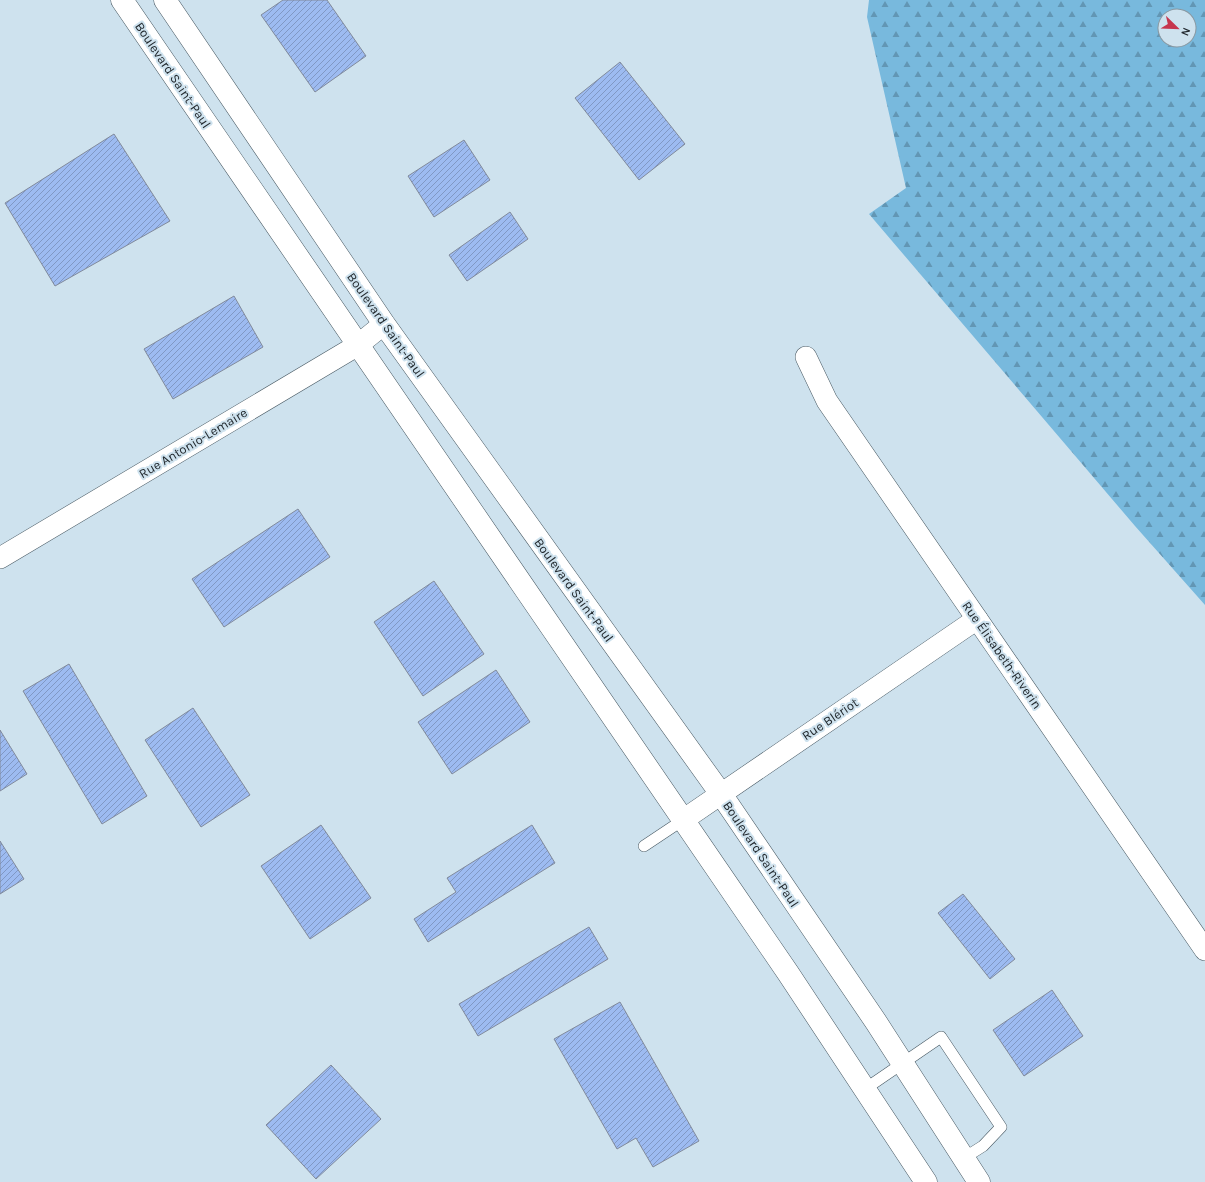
<svg xmlns="http://www.w3.org/2000/svg" width="1205" height="1182" font-family="Karla,sans-serif">
<style>
.forest{fill:url(#forest-firs);fill-rule:evenodd}
.building{fill:url(#building-hatch);stroke:#818a9b}
.lines{fill:none;stroke-linecap:round;stroke-linejoin:round}
.lane-casing{stroke:#485963;stroke-width:12}
.street-casing{stroke:#485963;stroke-width:22}
.secondary-casing{stroke:#485963;stroke-width:23}
.lane{stroke:#fff;stroke-width:11}
.street{stroke:#fff;stroke-width:21}
.secondary{stroke:#fff;stroke-width:22}
.labels{text-anchor:middle;dominant-baseline:central;stroke-width:4;stroke-linejoin:round;paint-order:stroke}
.street-label{font-size:13px;fill:#22292e;stroke:#cee2ee}
</style>
<defs>
<pattern id="forest-firs" width="22" height="20" patternUnits="userSpaceOnUse"><rect width="22" height="20" fill="#78b9dd"/><path d="M5 1l3.5 6h-7zM16 11l3.5 6h-7z" fill="#6296b4"/></pattern>
<pattern id="building-hatch" width="6" height="6" patternUnits="userSpaceOnUse"><rect width="6" height="6" fill="#9dbbf1"/><path d="M-1 1l2-2M0 6l6-6M5 7l2-2" fill="none" stroke="#8098c4"/></pattern>
</defs>
<rect width="100%" height="100%" fill="#cee2ee"/>
<path class="forest" d="M869,0H1205V605L1135,526L869,214L906,188L867,17ZM1165,16H1189V40H1165Z"/>
<g class="building">
<polygon points="283,0 327,0 366,56 315,92 261,15"/>
<polygon points="620,62 685,144 639,180 575,98"/>
<polygon points="114,134 170,221 55,286 5,203"/>
<polygon points="464,140 490,180 434,217 408,176"/>
<polygon points="510,212 528,239 467,281 449,255"/>
<polygon points="234,296 263,347 173,399 144,349"/>
<polygon points="298,509 330,557 224,627 192,579"/>
<polygon points="434,581 484,654 423,696 374,622"/>
<polygon points="69,664 147,796 102,824 23,691"/>
<polygon points="496,670 530,722 452,774 418,722"/>
<polygon points="193,708 250,795 201,827 145,740"/>
<polygon points="0,730 27,774 0,791"/>
<polygon points="321,825 371,898 310,939 261,866"/>
<polygon points="532,825 555,863 428,942 414,919 456,892 447,878"/>
<polygon points="0,841 24,879 0,894"/>
<polygon points="963,894 1015,959 990,979 938,913"/>
<polygon points="589,927 608,959 478,1036 459,1004"/>
<polygon points="1052,990 1083,1036 1024,1076 993,1030"/>
<polygon points="620,1002 699,1141 653,1167 636,1138 617,1149 554,1039"/>
<polygon points="331,1065 381,1119 316,1179 266,1125"/>
</g>
<g class="lines">
<defs>
<g id="lane">
<polyline points="644,846 683,820"/>
<polyline points="865,1089 941,1037 1001,1127 983,1146 964,1158"/>
</g>
<g id="street">
<polyline points="806,357 827,401 1205,950"/>
<polyline points="0,558 358,345 384,324"/>
<polyline points="683,820 977,619"/>
</g>
<g id="secondary">
<polyline points="122,0 788,973 926,1182"/>
<polyline points="165,0 384,324 721,794 876,1022 979,1182"/>
</g>
</defs>
<use href="#lane" class="lane-casing"/>
<use href="#street" class="street-casing"/>
<use href="#secondary" class="secondary-casing"/>
<use href="#lane" class="lane"/>
<use href="#street" class="street"/>
<use href="#secondary" class="secondary"/>
</g>
<g class="labels">
<g class="street-label">
<text transform="translate(173 75) rotate(56)">Boulevard Saint-Paul</text>
<text transform="translate(386 325) rotate(55)">Boulevard Saint-Paul</text>
<text transform="translate(193 443) rotate(-31)">Rue Antonio-Lemaire</text>
<text transform="translate(574 590) rotate(54)">Boulevard Saint-Paul</text>
<text transform="translate(1002 655) rotate(55)">Rue Élisabeth-Riverin</text>
<text transform="translate(830 719) rotate(-34)">Rue Blériot</text>
<text transform="translate(761 854) rotate(56)">Boulevard Saint-Paul</text>
</g>
</g>
<g transform="translate(1177 28) rotate(113)"><circle r="19" fill="#cee2ee" stroke="#8998a1"/>
<path d="M0-3L7 15L0 10L-7 15Z" fill="#c6354d"/>
<text y="-6" font-size="11" font-weight="bold" text-anchor="middle" fill="#22292e">N</text>
</g>
</svg>
